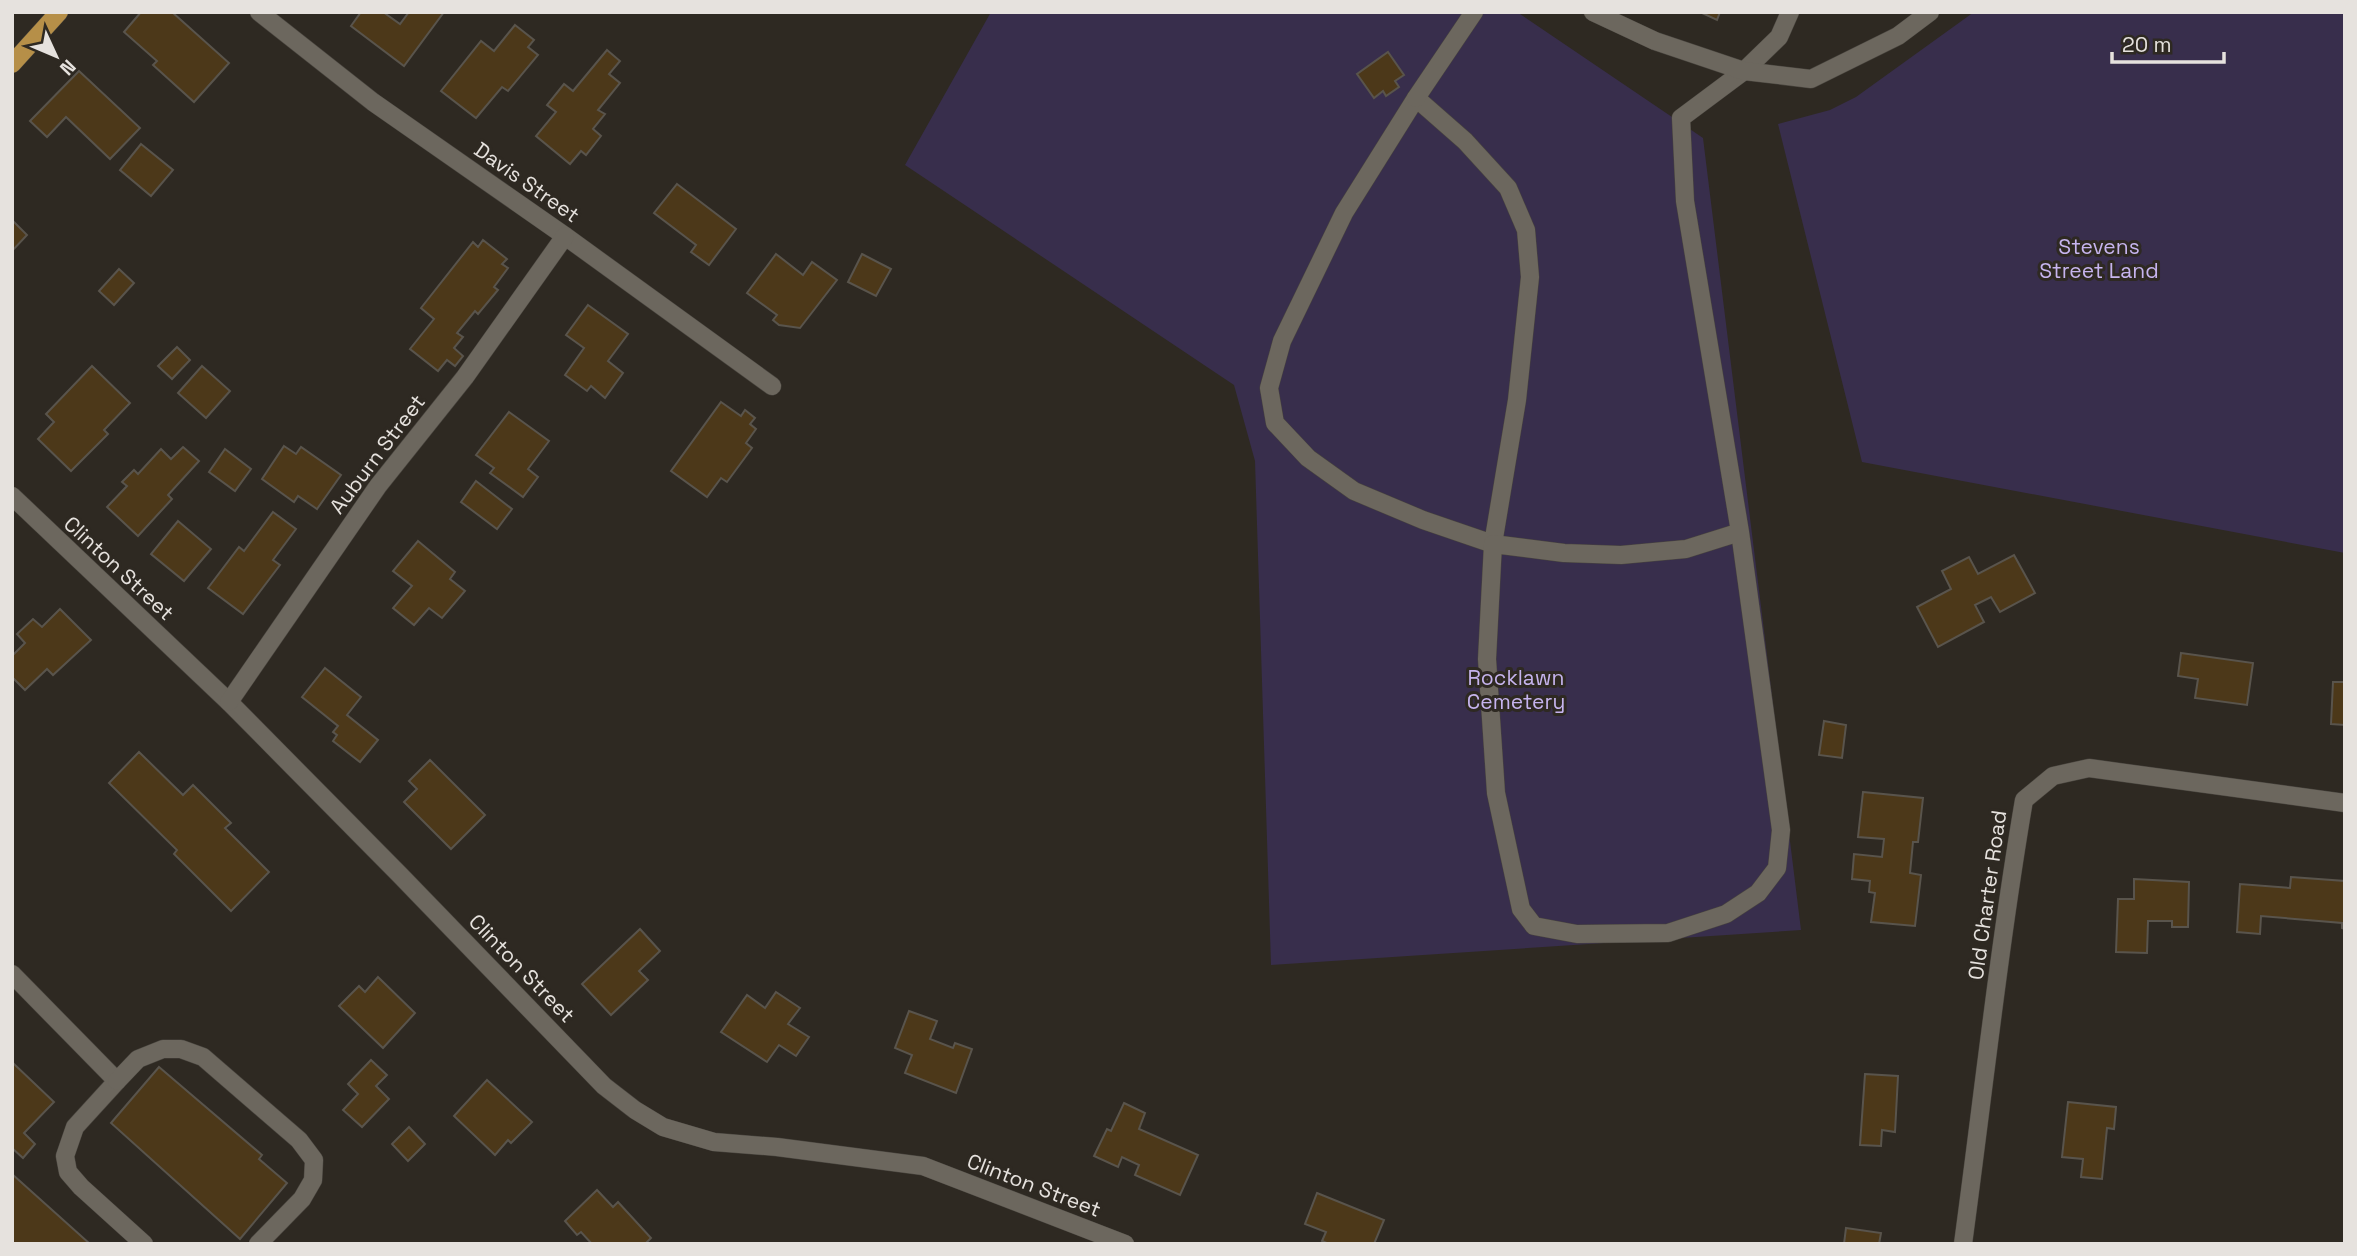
<svg xmlns="http://www.w3.org/2000/svg" width="2357" height="1256" font-family="'Space Grotesk',sans-serif">
<style>
.green{fill:#382e4c}
.building{fill:#4c3819;stroke:#59544c;stroke-width:2}
.lines{fill:none;stroke-linecap:round;stroke-linejoin:round}
.lane-casing{stroke:#48443e;stroke-width:19}
.street-casing{stroke:#48443e;stroke-width:19}
.secondary-casing{stroke:#48443e;stroke-width:19}
.primary-casing{stroke:#48443e;stroke-width:19}
.lane{stroke:#6c675e;stroke-width:18}
.street{stroke:#6c675e;stroke-width:18}
.secondary{stroke:#6c675e;stroke-width:18}
.primary{stroke:#b68f48;stroke-width:18}
.labels{text-anchor:middle;dominant-baseline:central;stroke-width:6;stroke-linejoin:round;paint-order:stroke}
.street-label{font-size:21px;fill:#e6e2de;stroke:#2e2922}
.park-label{font-size:21px;fill:#c6b4ee;stroke:#2e2922}
</style>
<rect width="100%" height="100%" fill="#2e2922"/>
<g class="green">
<polygon points="991,12 1517,12 1703,138 1801,930 1271,965 1255,461 1234,385 905,165"/>
<polygon points="1974,12 2345,12 2345,553 1862,462 1778,124 1830,110 1856,97"/>
</g>
<g class="building">
<polygon points="141,12 172,12 229,63 194,102 153,65 157,61 124,32"/>
<polygon points="361,12 383,12 400,24 409,12 444,12 404,66 351,26"/>
<polygon points="1700,12 1720,12 1717,20"/>
<polygon points="515,25 534,40 528,47 538,55 508,91 502,87 476,118 441,91 481,41 494,51"/>
<polygon points="607,50 620,61 609,74 620,83 598,110 605,114 593,129 601,136 586,155 581,151 570,164 536,136 556,112 547,105 564,84 573,91"/>
<polygon points="1388,52 1404,75 1395,81 1399,87 1386,96 1383,91 1374,98 1357,74"/>
<polygon points="79,71 140,128 110,159 66,117 47,137 30,121"/>
<polygon points="141,144 173,170 151,196 120,170"/>
<polygon points="677,184 736,229 709,265 691,252 696,245 654,213"/>
<polygon points="12,220 27,235 12,251"/>
<polygon points="483,240 507,259 502,264 508,268 494,287 498,290 478,314 475,311 457,333 463,337 454,348 463,356 455,366 447,360 438,371 410,349 434,319 421,308 473,242 478,247"/>
<polygon points="776,254 803,275 812,262 837,280 800,328 779,325 773,320 777,315 747,293"/>
<polygon points="862,254 891,269 876,296 848,282"/>
<polygon points="119,269 134,283 114,305 99,291"/>
<polygon points="588,305 628,334 608,361 623,373 605,398 591,386 587,391 565,375 584,348 566,335"/>
<polygon points="177,347 190,360 172,379 158,366"/>
<polygon points="92,366 130,403 104,430 108,434 71,471 38,439 54,422 46,414"/>
<polygon points="202,366 230,391 206,418 178,393"/>
<polygon points="721,402 741,416 745,410 755,418 750,424 756,429 746,443 752,448 727,482 721,478 707,497 671,471"/>
<polygon points="509,412 549,441 528,469 538,477 523,497 490,473 494,468 476,455"/>
<polygon points="284,446 296,454 301,447 341,475 317,509 298,496 294,502 262,479"/>
<polygon points="183,447 199,461 168,495 172,499 138,536 107,507 127,486 122,482 134,470 138,474 161,449 171,459"/>
<polygon points="225,449 251,469 235,491 209,472"/>
<polygon points="476,481 512,509 497,529 461,502"/>
<polygon points="273,512 296,529 273,560 280,565 243,614 208,588 239,547 244,551"/>
<polygon points="178,521 211,549 184,581 151,554"/>
<polygon points="418,541 455,572 450,579 465,591 442,618 429,608 414,625 393,608 412,586 393,571"/>
<polygon points="2014,555 2035,593 2000,612 1991,597 1975,605 1984,622 1938,647 1917,607 1951,589 1942,571 1969,557 1978,574"/>
<polygon points="60,609 91,640 53,675 47,669 25,690 12,677 12,656 25,643 17,634 33,619 42,627"/>
<polygon points="2181,653 2253,663 2247,705 2195,698 2198,679 2178,676"/>
<polygon points="325,668 361,697 347,715 378,740 360,762 333,741 337,735 333,732 338,726 302,697"/>
<polygon points="2333,682 2345,682 2345,725 2331,724"/>
<polygon points="1824,721 1846,725 1842,758 1819,755"/>
<polygon points="139,752 183,795 193,785 231,823 225,828 269,872 231,911 174,854 177,850 109,783"/>
<polygon points="430,760 485,815 451,849 404,802 417,789 409,781"/>
<polygon points="1863,792 1923,798 1918,842 1913,842 1910,873 1921,875 1915,926 1871,922 1875,893 1869,892 1870,881 1852,879 1854,854 1882,857 1884,839 1858,837"/>
<polygon points="2291,877 2345,881 2345,929 2342,928 2342,923 2261,916 2260,934 2237,932 2240,884 2290,888"/>
<polygon points="2134,879 2189,882 2188,927 2172,927 2172,921 2148,921 2147,953 2116,952 2118,899 2134,899"/>
<polygon points="640,929 660,951 639,971 648,980 611,1015 582,984"/>
<polygon points="378,977 415,1013 383,1048 339,1006 359,986 365,992"/>
<polygon points="776,992 800,1008 788,1024 809,1037 796,1056 779,1045 767,1062 721,1032 747,995 765,1008"/>
<polygon points="909,1011 937,1021 930,1039 953,1048 955,1043 972,1049 956,1093 905,1073 912,1055 895,1048"/>
<polygon points="371,1060 387,1075 376,1086 389,1099 362,1127 343,1110 358,1094 348,1084"/>
<polygon points="14,1064 54,1102 24,1133 35,1144 23,1158 12,1148 12,1066"/>
<polygon points="159,1067 262,1155 259,1159 287,1183 240,1239 111,1123"/>
<polygon points="1865,1074 1898,1076 1895,1132 1882,1130 1881,1146 1860,1145"/>
<polygon points="487,1080 532,1122 511,1143 508,1140 495,1155 454,1116"/>
<polygon points="2068,1102 2116,1107 2114,1129 2107,1128 2102,1179 2081,1177 2083,1159 2062,1157"/>
<polygon points="1124,1103 1145,1113 1139,1129 1198,1155 1180,1195 1135,1175 1139,1165 1122,1157 1118,1167 1094,1156 1107,1129 1111,1131"/>
<polygon points="409,1127 425,1144 408,1161 392,1144"/>
<polygon points="12,1174 90,1244 12,1244"/>
<polygon points="597,1190 613,1207 618,1202 651,1238 645,1244 592,1244 581,1232 577,1235 565,1221"/>
<polygon points="1317,1193 1384,1220 1374,1244 1329,1244 1322,1241 1326,1232 1305,1224"/>
<polygon points="1846,1228 1881,1233 1879,1244 1844,1244"/>
</g>
<g class="lines">
<defs>
<g id="lane">
<polygon points="1416,98 1465,141 1508,188 1526,230 1530,277 1517,400 1493,544 1423,520 1354,491 1308,458 1275,423 1269,388 1282,341 1344,213"/>
<polyline points="1416,98 1474,12"/>
<polyline points="1740,532 1686,549 1621,555 1564,553 1493,544 1487,659 1496,793 1521,909 1534,926 1577,934 1668,933 1726,914 1758,893 1777,868 1781,830 1740,532 1685,201 1681,118 1744,71"/>
<polyline points="12,974 117,1081 75,1127 65,1156 68,1172 81,1187 144,1244"/>
<polyline points="117,1081 138,1059 163,1049 181,1049 203,1057 299,1140 314,1160 313,1180 302,1199 258,1244"/>
</g>
<g id="street">
<polyline points="259,12 373,102 565,236 772,386"/>
<polyline points="1744,71 1779,37 1790,12"/>
<polyline points="12,496 229,702 399,874 604,1086 635,1110 663,1127 714,1142 777,1147 923,1166 1125,1244"/>
<polyline points="229,702 378,486 465,377 565,236"/>
<path d="M1963,1244C1983,1096 1999,947 2024,800L2053,776L2089,768L2345,803"/>
</g>
<polyline id="secondary" points="1593,12 1655,41 1744,71 1811,79 1898,36 1930,12"/>
<polyline id="primary" points="12,64 59,12"/>
</defs>
<use href="#lane" class="lane-casing"/>
<use href="#street" class="street-casing"/>
<use href="#secondary" class="secondary-casing"/>
<use href="#primary" class="primary-casing"/>
<use href="#lane" class="lane"/>
<use href="#street" class="street"/>
<use href="#secondary" class="secondary"/>
<use href="#primary" class="primary"/>
</g>
<g class="labels">
<g class="street-label">
<text transform="translate(527 182) rotate(35)">Davis Street</text>
<text transform="translate(377 454) rotate(-53)">Auburn Street</text>
<text transform="translate(119 568) rotate(43)">Clinton Street</text>
<text transform="translate(1987 895) rotate(-82)">Old Charter Road</text>
<text transform="translate(522 968) rotate(46)">Clinton Street</text>
<text transform="translate(1034 1185) rotate(21)">Clinton Street</text>
</g>
<g class="park-label">
<text x="2099" y="246">Stevens<tspan x="2099" dy="24">Street Land</tspan></text>
<text x="1516" y="677">Rocklawn<tspan x="1516" dy="24">Cemetery</tspan></text>
</g>
</g>
<rect width="2357" height="1256" fill="none" stroke="#e6e2de" stroke-width="28"/>
<g transform="translate(56 56) rotate(134)" stroke="#2e2922" stroke-width="5" paint-order="stroke">
<path d="M0-5L12 26L0 18L-12 26Z" fill="#e6e2de"/>
<text y="-10" font-size="19" font-weight="bold" text-anchor="middle" fill="#e6e2de">N</text>
</g>
<path d="M2112 52v10h112v-10" fill="none" stroke="#e6e2de" stroke-width="3.5"/>
<text x="2122" y="52" font-size="21" fill="#e6e2de" stroke="#2e2922" stroke-width="5" paint-order="stroke">20 m</text>
</svg>
